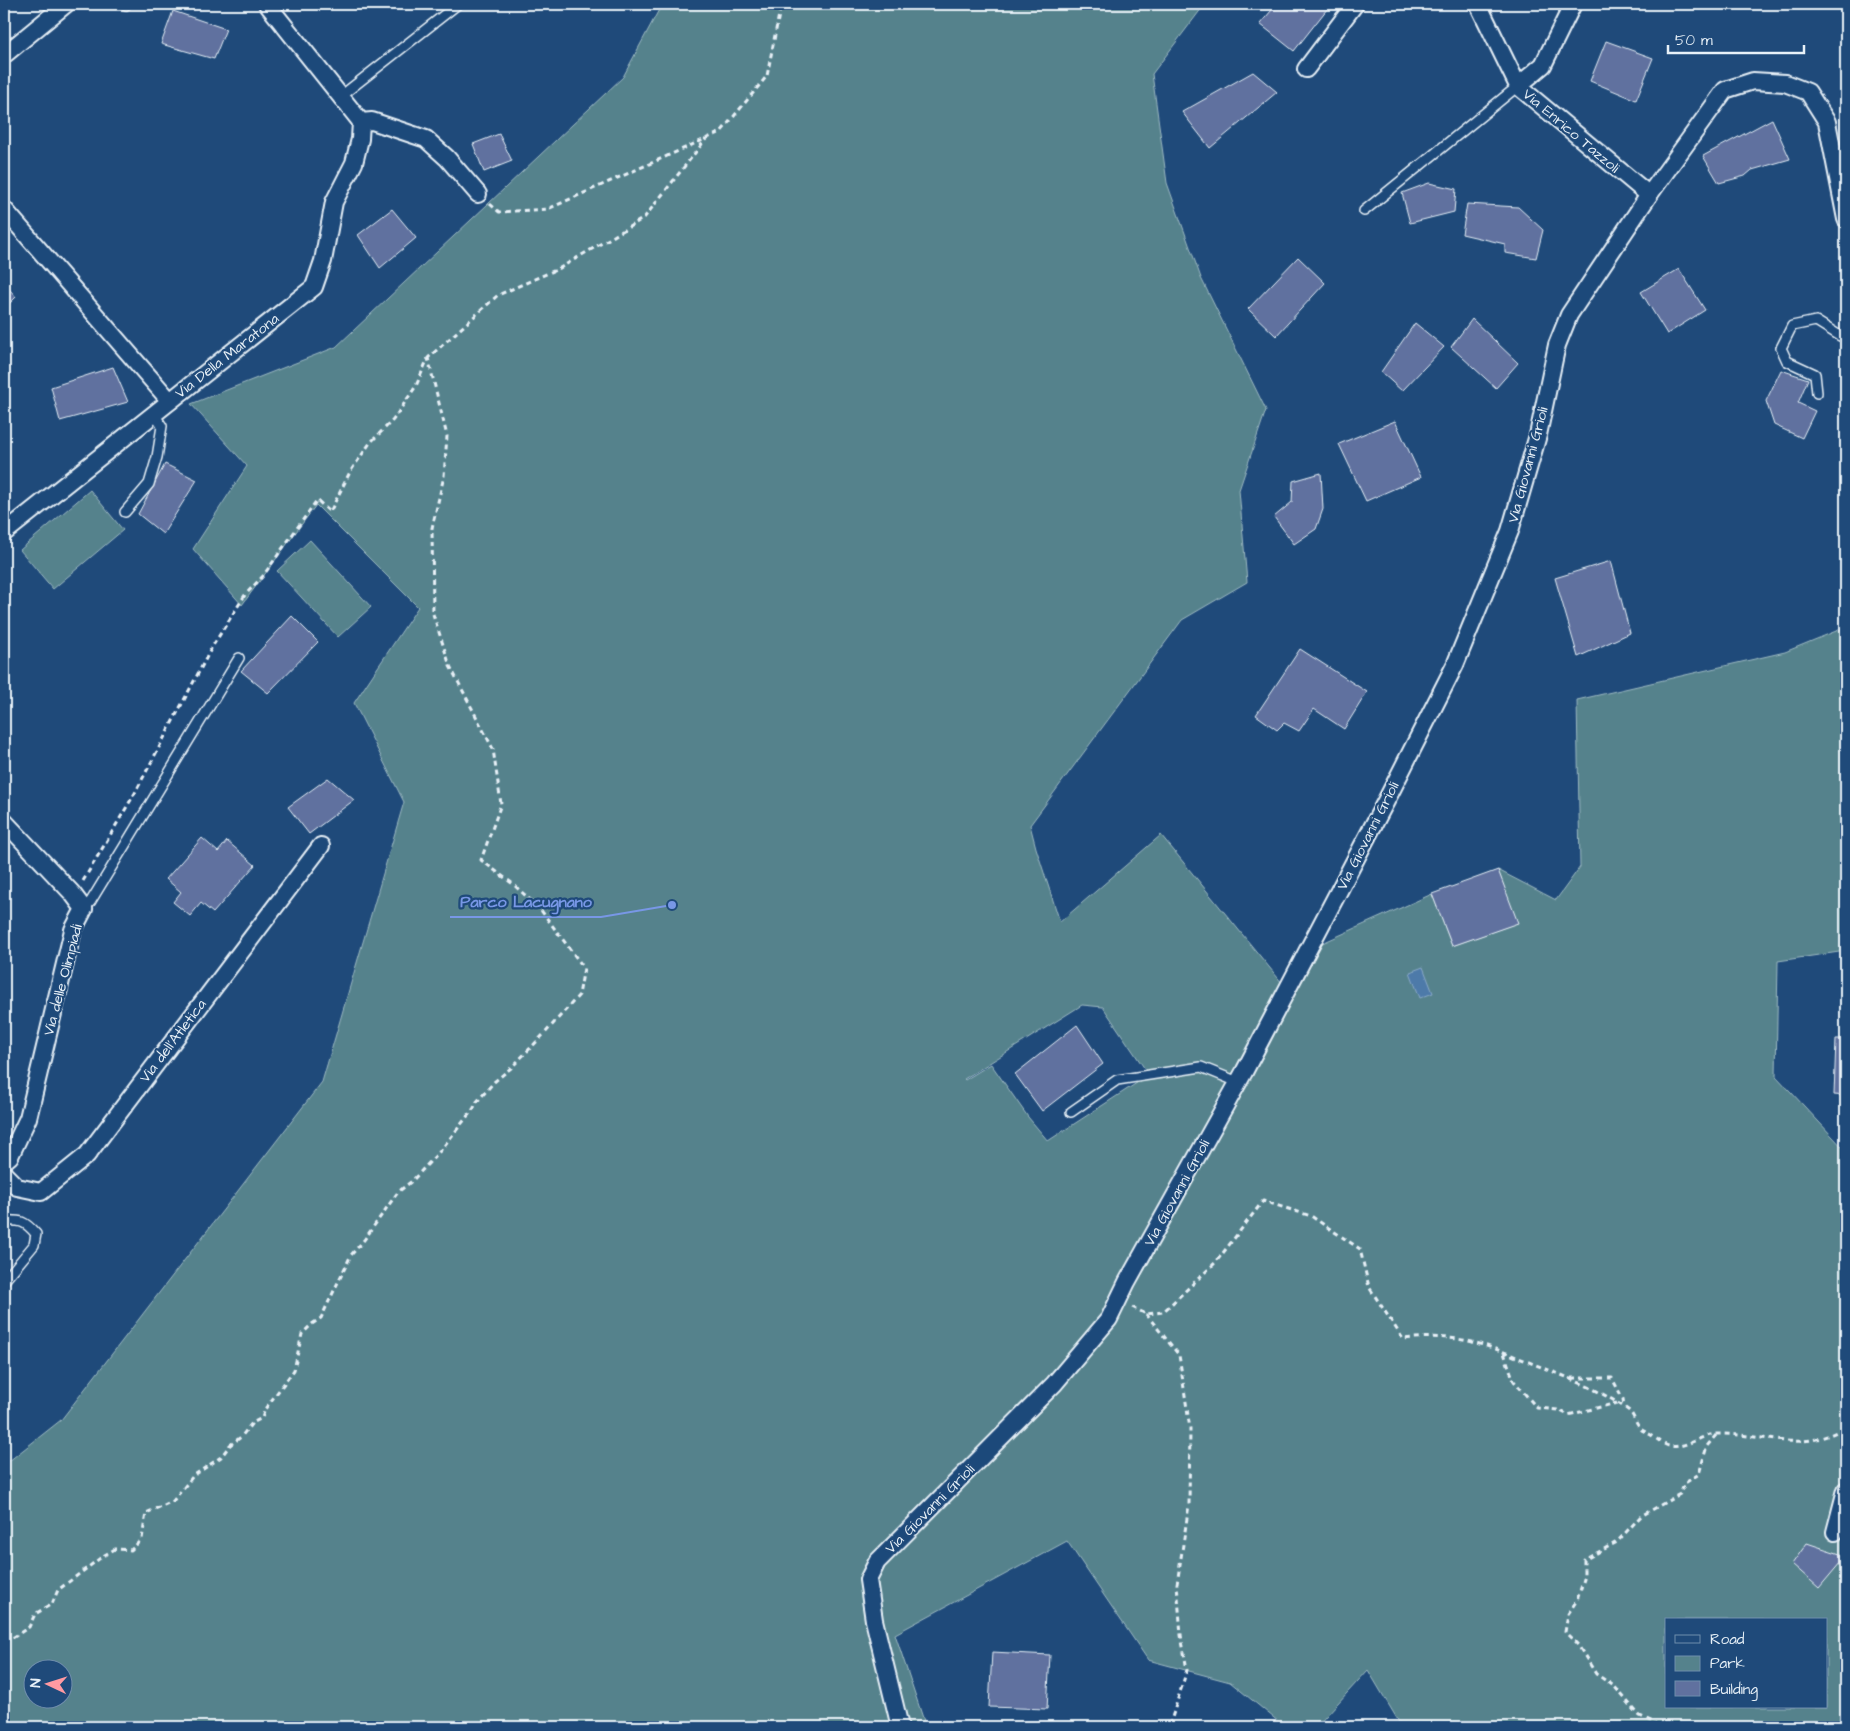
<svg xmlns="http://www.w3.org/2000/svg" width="1850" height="1731" font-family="'Architects Daughter',sans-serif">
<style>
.green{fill:#55828c;stroke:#9ebac2;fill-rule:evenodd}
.water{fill:#4d7aa9;stroke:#8baac9}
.building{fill:#60719f;stroke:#e8f1f8}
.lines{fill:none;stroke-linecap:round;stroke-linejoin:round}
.service-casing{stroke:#e8f1f8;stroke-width:12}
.minor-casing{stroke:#e8f1f8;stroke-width:20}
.path{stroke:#e8f1f8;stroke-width:3;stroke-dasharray:5 4;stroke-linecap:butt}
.service{stroke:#1f4a7a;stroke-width:9}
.minor{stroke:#1f4a7a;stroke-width:16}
.labels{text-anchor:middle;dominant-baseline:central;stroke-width:4.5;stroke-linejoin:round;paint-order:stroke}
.street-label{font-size:15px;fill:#e8f1f8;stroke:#1f4a7a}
.leader{fill:none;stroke:#7897e6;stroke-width:2}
.callout-dot{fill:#7897e6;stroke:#1f4a7a;stroke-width:2}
.callout-label{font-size:16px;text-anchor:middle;font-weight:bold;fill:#7897e6;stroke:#1f4a7a;stroke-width:4.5;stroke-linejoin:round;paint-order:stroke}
</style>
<rect width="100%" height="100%" fill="#1f4a7a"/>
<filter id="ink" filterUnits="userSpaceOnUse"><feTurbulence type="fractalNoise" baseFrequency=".02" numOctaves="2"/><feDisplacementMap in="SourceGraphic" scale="10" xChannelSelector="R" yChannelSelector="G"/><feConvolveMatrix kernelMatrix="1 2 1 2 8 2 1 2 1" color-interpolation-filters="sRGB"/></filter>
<g filter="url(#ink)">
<g class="green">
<path d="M662,4H1205L1152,74L1167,183L1201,278L1266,410L1239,490L1247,582L1182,620L1030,825L1036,848L1060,922L1161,835L1287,989L1309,949L1432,894L1452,946L1517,923L1498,870L1556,900L1580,867L1577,700L1785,652L1846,627V951L1778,961L1776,1076L1846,1151V1727H1402L1368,1670L1316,1727H1285L1230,1682L1148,1660L1067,1541L895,1634L926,1727H4V1465L61,1420L322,1082L404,802L354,703L418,607L316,505L242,605L193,549L247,466L191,404L336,347L623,77ZM1082,1005L1103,1007L1149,1075L1048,1141L1028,1117L991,1064L965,1080L964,1079ZM1666,1620H1826V1707H1666ZM32,1668H62V1698H32Z"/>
<polygon points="90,490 123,530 53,589 20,550"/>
<polygon points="310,540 371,607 338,637 277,571"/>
</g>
<polygon class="water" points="1423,967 1433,993 1420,998 1410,972"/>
<g class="building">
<polygon points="1277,4 1331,4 1294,51 1260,24"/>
<polygon points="173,11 226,29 214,59 161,44"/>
<polygon points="1606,41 1653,58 1636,100 1590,81"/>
<polygon points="1253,72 1277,92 1210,148 1182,112"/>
<polygon points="1772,119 1790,159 1752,170 1745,176 1719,183 1703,156"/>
<polygon points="499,134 512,161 484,172 473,144"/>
<polygon points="1429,183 1456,189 1454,212 1410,223 1402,193"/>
<polygon points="1467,204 1518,207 1543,230 1536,258 1505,253 1505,244 1462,234"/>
<polygon points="392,209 416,238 380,268 358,235"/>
<polygon points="1298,257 1325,283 1276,336 1248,309"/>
<polygon points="1679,269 1705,310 1667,334 1641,292"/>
<polygon points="4,283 16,297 4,309"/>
<polygon points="1472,319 1518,363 1496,388 1451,347"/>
<polygon points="1415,323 1444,347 1402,391 1381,372"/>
<polygon points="113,367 128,402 60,421 51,387"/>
<polygon points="1781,370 1808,379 1798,403 1815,411 1802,438 1774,425 1766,401"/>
<polygon points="1395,421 1421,477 1366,501 1339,444"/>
<polygon points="165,464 197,480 163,534 138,514"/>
<polygon points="1321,473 1323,509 1316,529 1294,544 1274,517 1292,502 1293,481"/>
<polygon points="1611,561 1630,633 1578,657 1555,578"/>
<polygon points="292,616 318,642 268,693 241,671"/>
<polygon points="1300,649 1367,692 1344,729 1314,709 1299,731 1284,723 1277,730 1256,715"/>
<polygon points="328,778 354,800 309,834 288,807"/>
<polygon points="202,838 218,852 227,841 255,865 213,913 201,903 190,916 173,902 181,892 166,879"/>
<polygon points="1498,870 1518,923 1452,946 1432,894"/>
<polygon points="1077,1025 1103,1064 1042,1111 1015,1074"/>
<polygon points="1836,1039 1846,1039 1846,1096 1834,1095"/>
<polygon points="1807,1543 1846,1556 1819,1588 1792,1564"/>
<polygon points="992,1652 1050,1655 1047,1709 989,1707"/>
</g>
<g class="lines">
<defs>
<g id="service">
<polyline points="124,4 126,5"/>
<polyline points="341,96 458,4"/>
<polyline points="1364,211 1518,86"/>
<polyline points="1817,393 1815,374 1787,361 1781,348 1792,326 1816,321 1840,336 1846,335"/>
<polyline points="125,512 149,484 157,457 162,426 154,414"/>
<polyline points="84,909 91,901 239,658"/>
<polyline points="1071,1112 1117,1080 1201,1067 1238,1082"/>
<path d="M4,1221C21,1220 25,1221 36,1234L34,1245L4,1281"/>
</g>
<g id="minor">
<polyline points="267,4 361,122"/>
<polyline points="1478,4 1518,86 1649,195"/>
<polyline points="4,55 66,4"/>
<polyline points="1306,69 1355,4"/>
<polyline points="1518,86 1543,65 1573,4"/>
<polyline points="361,122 372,121 426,139 447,158 478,194"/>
<polyline points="4,209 170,401"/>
<polyline points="4,533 314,287 323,261 334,202 354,163 360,139 361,122"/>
<polyline points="4,821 72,893 84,909 73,930 28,1118 10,1156 4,1161"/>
<polyline points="4,1174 17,1187 41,1192 87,1155 321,846"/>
<polyline points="1835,1532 1846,1490"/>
<polyline points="900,1727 874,1620 868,1580 877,1562 1054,1384 1109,1319 1127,1282 1244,1072 1386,801 1455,665 1510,531 1538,435 1557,345 1569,315 1649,195 1725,90 1753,81 1785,83 1808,92 1827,122 1846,219"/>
</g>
</defs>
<use href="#service" class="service-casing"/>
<use href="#minor" class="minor-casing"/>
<g class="path">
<polyline points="490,204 499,212 548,209 721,132 767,76 781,4"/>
<polyline points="83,881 135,793 212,647 245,595 263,576 317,500 330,512 350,472 370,443 393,420 416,386 428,358 498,295 560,268 644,218 706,139"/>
<path d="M1132,1307L1146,1314L1163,1312L1216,1262L1263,1201L1311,1216L1360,1249L1369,1287L1403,1339C1425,1337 1446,1336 1468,1341C1491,1346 1514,1356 1536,1365C1567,1377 1601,1390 1628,1410C1634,1414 1635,1424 1641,1429C1642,1431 1645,1431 1647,1433C1654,1436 1660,1442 1666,1445C1681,1452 1702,1434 1717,1434C1766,1433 1799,1455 1846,1427"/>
<polyline points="1146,1314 1179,1355 1190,1429 1189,1505 1177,1584 1181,1635 1187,1670 1169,1727"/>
<polyline points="1504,1353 1514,1381 1537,1408 1559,1410 1568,1415 1617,1403"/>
<polyline points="1572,1378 1612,1378 1623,1399 1624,1406"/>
<polyline points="4,1640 14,1637 29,1627 35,1614 52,1604 58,1590 103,1556 115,1549 131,1550 142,1539 146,1513 173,1501 193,1476 221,1457 230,1445 241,1437 252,1423 262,1418 265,1409 294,1370 302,1334 312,1324 321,1318 351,1255 364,1240 398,1192 412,1181 440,1151 474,1108 475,1104 494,1082 511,1068 546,1032 579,995 584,968 540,909 513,884 481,860 501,804 493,749 450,666 433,614 432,528 444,476 447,436 428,358"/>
<polyline points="1658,1727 1651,1721 1640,1716 1614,1686 1596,1674 1578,1645 1565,1632 1568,1614 1577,1600 1584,1579 1584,1560 1617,1542 1641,1516 1680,1494 1685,1483 1699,1474 1707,1446 1716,1435"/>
</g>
<use href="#service" class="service"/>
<use href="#minor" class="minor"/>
</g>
</g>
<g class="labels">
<g class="street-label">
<text transform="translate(1571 131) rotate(40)">Via Enrico Tazzoli</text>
<text transform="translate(227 356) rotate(-38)">Via Della Maratona</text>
<text transform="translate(1528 465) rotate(-75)">Via Giovanni Grioli</text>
<text transform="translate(1368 836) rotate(-63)">Via Giovanni Grioli</text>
<text transform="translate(63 980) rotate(-75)">Via delle Olimpiadi</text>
<text transform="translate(173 1041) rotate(-53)">Via dell'Atletica</text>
<text transform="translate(1177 1193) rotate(-61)">Via Giovanni Grioli</text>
<text transform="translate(930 1509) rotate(-45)">Via Giovanni Grioli</text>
</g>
</g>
<path class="leader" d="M672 905L601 917H450"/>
<circle class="callout-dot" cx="672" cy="905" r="5"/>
<g class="callout-label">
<text x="526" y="907">Parco Lacugnano</text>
</g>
<rect width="1850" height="1731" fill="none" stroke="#1f4a7a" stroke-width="20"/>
<rect x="10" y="10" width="1830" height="1711" fill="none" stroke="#e8f1f8" stroke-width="2" filter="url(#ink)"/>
<rect x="1665" y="1618" width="162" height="90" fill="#1f4a7a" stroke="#6f8dac"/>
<rect x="1675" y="1635" width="25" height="8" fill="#1f4a7a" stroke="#6f8dac"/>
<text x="1710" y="1644" font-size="15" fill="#e8f1f8">Road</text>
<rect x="1675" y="1656" width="25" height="15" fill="#55828c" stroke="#6f8dac"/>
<text x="1710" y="1668" font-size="15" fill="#e8f1f8">Park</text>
<rect x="1675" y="1681" width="25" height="15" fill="#60719f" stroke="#6f8dac"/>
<text x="1710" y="1694" font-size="15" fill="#e8f1f8">Building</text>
<g transform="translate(48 1684) rotate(274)"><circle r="24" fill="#1f4a7a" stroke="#6f8dac"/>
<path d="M0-4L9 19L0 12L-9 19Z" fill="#ff9aa2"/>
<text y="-8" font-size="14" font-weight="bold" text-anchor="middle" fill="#e8f1f8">N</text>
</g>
<path d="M1668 45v8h136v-8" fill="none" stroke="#e8f1f8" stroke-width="2.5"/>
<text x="1675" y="45" font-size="15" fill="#e8f1f8" stroke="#1f4a7a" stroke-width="4" paint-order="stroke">50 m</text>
</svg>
